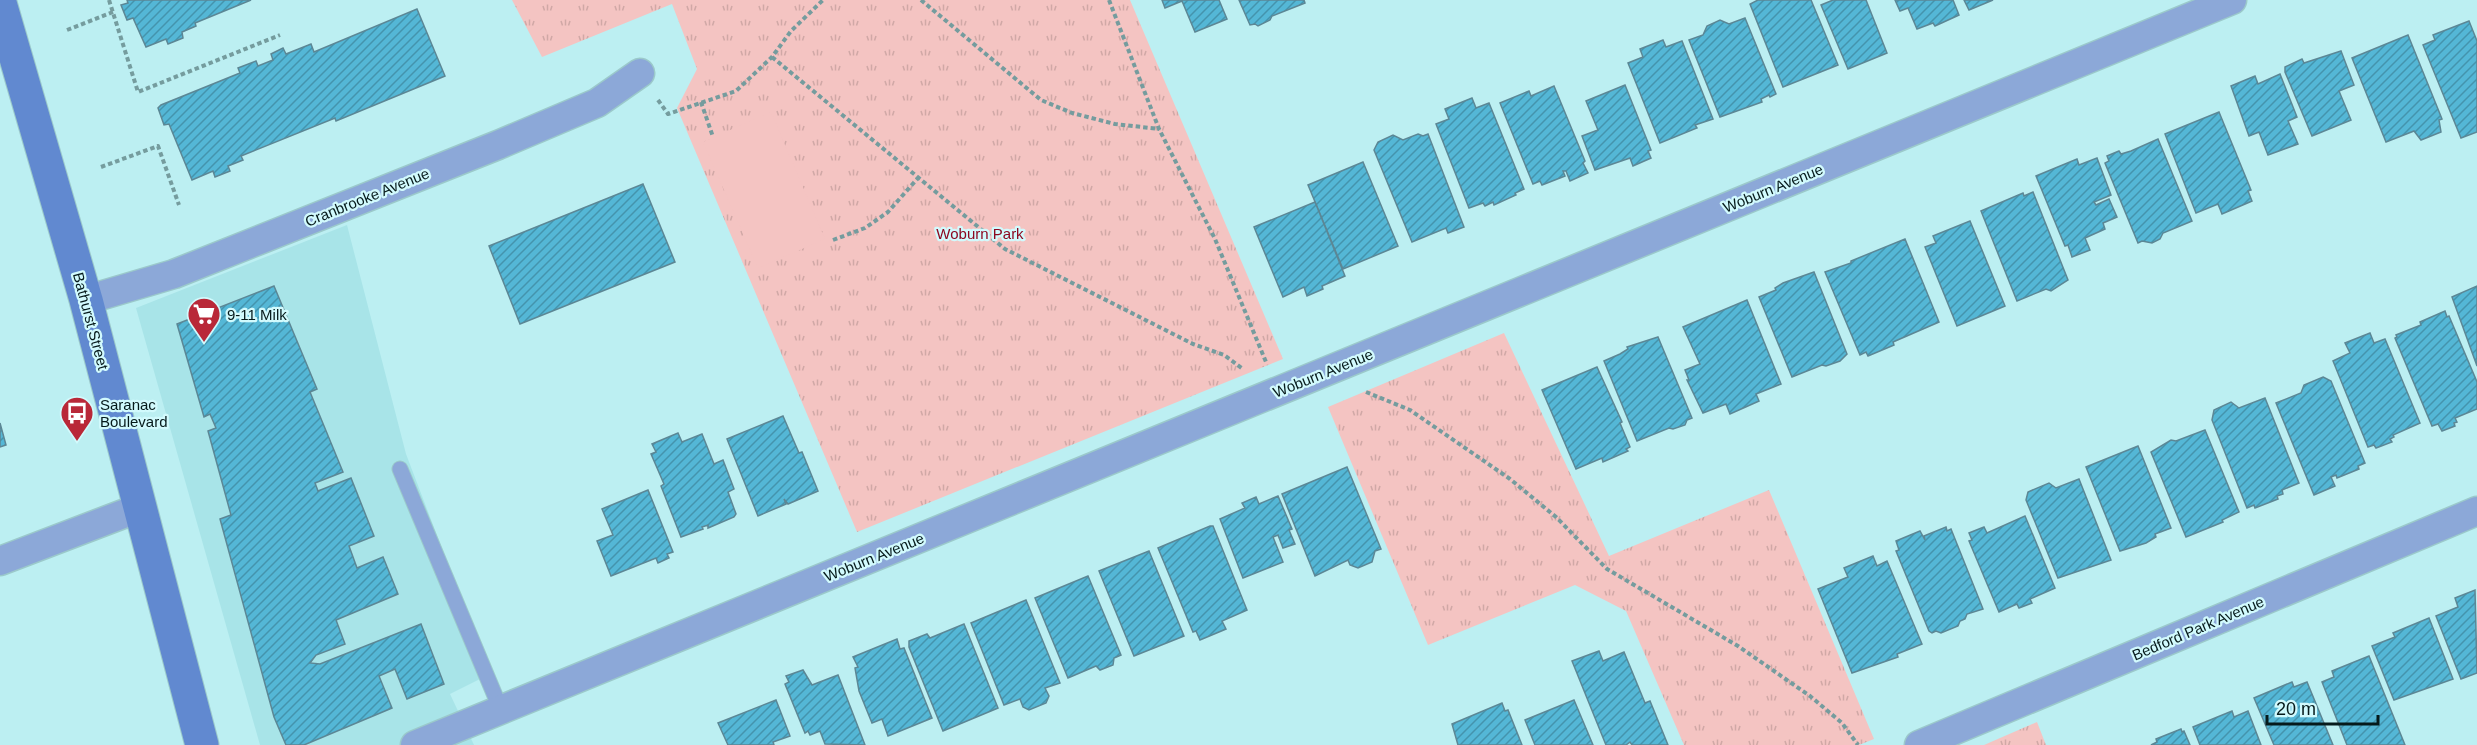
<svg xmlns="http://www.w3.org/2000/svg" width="2477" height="745" font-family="Helvetica,sans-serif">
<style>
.built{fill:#a8e4e8}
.grass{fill:url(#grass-tufts)}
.garden{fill:#f4c4c2}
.building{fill:url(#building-hatch);stroke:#5c8795;stroke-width:1.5}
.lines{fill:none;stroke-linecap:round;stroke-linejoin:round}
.service-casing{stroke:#9bc9cb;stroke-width:17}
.minor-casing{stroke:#9bc9cb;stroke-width:31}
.secondary-casing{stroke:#9bc9cb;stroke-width:35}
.path{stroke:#759c9e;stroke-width:4;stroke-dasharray:4.5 3;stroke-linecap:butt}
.service{stroke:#8ca8d8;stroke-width:15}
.minor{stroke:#8ca8d8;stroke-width:28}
.secondary{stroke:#6189d0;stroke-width:33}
.labels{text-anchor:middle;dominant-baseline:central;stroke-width:4.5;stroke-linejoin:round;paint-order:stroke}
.street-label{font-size:15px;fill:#061a1b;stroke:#d2fafd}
.park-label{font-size:15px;fill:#8d0820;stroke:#d2fafd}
.poi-label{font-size:15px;fill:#061a1b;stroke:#d2fafd;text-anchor:start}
</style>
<defs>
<pattern id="grass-tufts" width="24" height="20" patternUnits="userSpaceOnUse" patternTransform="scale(1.5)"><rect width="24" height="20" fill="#f4c4c2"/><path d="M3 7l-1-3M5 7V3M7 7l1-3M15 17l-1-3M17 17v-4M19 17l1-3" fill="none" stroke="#d0a8a6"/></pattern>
<pattern id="building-hatch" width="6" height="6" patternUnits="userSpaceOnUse" patternTransform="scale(1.5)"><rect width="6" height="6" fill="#54b7d6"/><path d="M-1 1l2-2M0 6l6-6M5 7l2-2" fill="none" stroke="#4494ad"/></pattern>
</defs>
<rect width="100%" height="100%" fill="#bceff2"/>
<polygon class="built" points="347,225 406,454 490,674 450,694 474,745 260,745 136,308"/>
<g class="grass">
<polygon points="512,0 1130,0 1283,359 857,532 677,108 697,69 672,4 542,57"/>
<polygon points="1504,333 1609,556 1769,490 1874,739 1859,745 1684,745 1626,611 1575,585 1428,645 1328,407"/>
<polygon points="2037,722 2046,745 1984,745"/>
</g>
<polygon class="garden" points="771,112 825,239 758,268 703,142"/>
<g class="building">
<polygon points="127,0 251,0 195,23 196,26 182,32 183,38 168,44 166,39 146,47 133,18 127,20 121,5 128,3"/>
<polygon points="1162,0 1219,0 1227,19 1195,32 1182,1 1165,8"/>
<polygon points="1239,0 1304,0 1305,3 1272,16 1270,20 1258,26 1255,24 1250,25"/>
<polygon points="1758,0 1811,0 1838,65 1783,87 1750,4"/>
<polygon points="1833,0 1866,0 1887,53 1848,69 1821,5"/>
<polygon points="1895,0 1953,0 1959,15 1935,26 1933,23 1917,29 1908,8 1900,11"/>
<polygon points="1964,0 1993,0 1969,10"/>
<polygon points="417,9 445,76 336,121 335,118 241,156 243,160 228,166 230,171 215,177 213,171 192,180 169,124 164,125 158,108 161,105 240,73 238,68 256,61 258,66 273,60 271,54 283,48 286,54 311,44 314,52"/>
<polygon points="1745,18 1776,94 1770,97 1769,95 1761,99 1762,102 1720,117 1689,40 1703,35 1707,26 1720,20 1729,24"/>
<polygon points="2469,21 2477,41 2477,132 2461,138 2423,45 2435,40 2433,35"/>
<polygon points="2408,35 2442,119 2439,120 2441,132 2421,140 2414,131 2386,142 2352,58"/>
<polygon points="1663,40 1666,47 1682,41 1713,119 1695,125 1697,128 1660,143 1628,63 1643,57 1640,49"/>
<polygon points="2341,51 2354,85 2339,91 2351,120 2312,136 2285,72 2285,67 2302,59 2304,63"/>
<polygon points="2280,74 2297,117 2288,121 2298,144 2268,155 2259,132 2249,136 2231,86 2255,76 2258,84"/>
<polygon points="1625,85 1651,150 1648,151 1651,158 1633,166 1630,158 1595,170 1582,136 1598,130 1586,101"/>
<polygon points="1554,86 1585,161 1583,163 1588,173 1570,181 1566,171 1563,171 1565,176 1542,185 1540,181 1533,184 1500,103 1529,91 1531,96"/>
<polygon points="1472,98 1476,108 1489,103 1524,189 1515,193 1516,195 1494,205 1493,202 1485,206 1483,203 1469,208 1436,124 1449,119 1445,109"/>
<polygon points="2219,112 2251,190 2248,191 2252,201 2222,214 2218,204 2196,213 2165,134"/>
<polygon points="1418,134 1423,136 1428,134 1464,227 1448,233 1446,228 1412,242 1374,150 1378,142 1393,135 1403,140"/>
<polygon points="2158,139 2192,221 2163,233 2160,239 2152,243 2142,241 2138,243 2105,163 2109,161 2107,156 2119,151 2121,154 2131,151"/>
<polygon points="2097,158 2111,195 2094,202 2096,205 2109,199 2117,217 2103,223 2105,229 2085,238 2090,250 2072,257 2068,245 2065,246 2036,176 2077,159 2079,165"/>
<polygon points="1363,162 1398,246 1343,269 1308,185"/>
<polygon points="643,184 675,262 520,324 489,246"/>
<polygon points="2033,192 2068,280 2051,291 2046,289 2017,301 1981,211 2023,193 2024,196"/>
<polygon points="1315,202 1345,276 1322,286 1323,289 1307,296 1304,287 1283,297 1254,227"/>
<polygon points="1970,221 2005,306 1957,326 1925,247 1936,243 1933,236"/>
<polygon points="1905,239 1939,322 1893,342 1894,345 1868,356 1866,352 1860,355 1825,272 1851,263 1851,261"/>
<polygon points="1814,272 1847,354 1840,361 1826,366 1822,365 1792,377 1759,297 1776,290 1775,288 1783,283"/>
<polygon points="274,286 317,389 310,392 343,472 315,483 318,491 351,478 374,536 349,546 357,568 383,557 398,594 336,620 345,644 316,655 310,663 320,664 421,624 444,684 407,699 395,669 379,676 392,708 304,745 286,745 274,717 220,519 231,515 208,431 216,428 210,414 204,417 177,324"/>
<polygon points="2477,286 2477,366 2452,297"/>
<polygon points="1747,300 1781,384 1756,394 1759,401 1730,414 1726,404 1703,413 1687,380 1689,380 1685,370 1700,364 1683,327"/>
<polygon points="2445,311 2447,317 2449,316 2477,382 2477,409 2455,418 2457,422 2454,423 2455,426 2442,431 2438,424 2432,426 2395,338 2397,337 2396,335 2421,325 2420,322"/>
<polygon points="2370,333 2374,343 2385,339 2420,423 2393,435 2394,437 2390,439 2392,442 2376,448 2374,445 2368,447 2333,361 2350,353 2345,343"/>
<polygon points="1658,337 1692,418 1687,420 1685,425 1673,429 1669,428 1637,441 1604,361 1620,354 1628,349 1627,347"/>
<polygon points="1597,367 1622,422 1620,423 1630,447 1626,449 1628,451 1603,462 1602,458 1576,469 1542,390"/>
<polygon points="2323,377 2331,381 2365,463 2358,466 2359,469 2337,478 2336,475 2331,477 2335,486 2314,495 2276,403 2301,393 2304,385"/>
<polygon points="2265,398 2299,483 2282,490 2283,494 2277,496 2278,499 2255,508 2254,505 2247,508 2212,420 2214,410 2231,402 2239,408"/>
<polygon points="783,416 799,453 802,452 818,491 788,504 784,499 786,504 758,516 727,439"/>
<polygon points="0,423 6,445 0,447"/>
<polygon points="2205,430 2239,512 2222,520 2223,522 2186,537 2151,452 2171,440 2176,441"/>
<polygon points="678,433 682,442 702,434 714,464 723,460 734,489 728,492 736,514 734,517 708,528 708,525 702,527 703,529 681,537 661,486 664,484 651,454 656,452 652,444"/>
<polygon points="2138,446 2171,528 2155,534 2156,537 2146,543 2120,551 2086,467"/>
<polygon points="1347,467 1381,549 1375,551 1372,562 1358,568 1350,565 1348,560 1315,576 1282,494"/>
<polygon points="2079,479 2111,560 2058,578 2026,500 2028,492 2049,483 2056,488"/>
<polygon points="648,490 673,552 667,554 669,558 658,563 656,558 611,576 597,541 613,535 602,509"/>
<polygon points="1278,496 1292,529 1289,530 1295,544 1283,548 1278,535 1273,537 1283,562 1243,578 1220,519 1245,508 1242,503 1256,497 1259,504"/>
<polygon points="2025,516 2055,588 2030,599 2032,603 2019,608 2017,604 1999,612 1969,541 1972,540 1969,533 1984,527 1987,533"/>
<polygon points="1210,526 1213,526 1247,610 1222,621 1226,629 1200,640 1196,631 1193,632 1158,548"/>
<polygon points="1946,527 1947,531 1951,529 1983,609 1967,614 1965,619 1960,621 1958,626 1941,633 1936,631 1932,633 1929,631 1896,551 1899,550 1896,541 1920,531 1925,540 1924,536"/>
<polygon points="1149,551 1184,636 1134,656 1099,571"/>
<polygon points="1873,556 1877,566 1887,561 1922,644 1897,654 1898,657 1852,673 1818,589 1848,577 1844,568"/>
<polygon points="1088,576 1121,655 1114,658 1113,665 1100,670 1096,666 1068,678 1035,598"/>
<polygon points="2475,590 2477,673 2461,679 2436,616 2458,607 2455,598"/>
<polygon points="1026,600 1060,683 1045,688 1049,696 1046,703 1029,710 1023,707 1020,699 1004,705 971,623"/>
<polygon points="2429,618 2453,679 2394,700 2372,646 2395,637 2393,633"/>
<polygon points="964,624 998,708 943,731 909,647 909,641 927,634 930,638"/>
<polygon points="897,639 900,649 904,648 932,718 888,736 882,719 872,723 859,691 855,668 858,667 853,657"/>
<polygon points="1599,651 1603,661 1624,652 1645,703 1650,701 1668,745 1632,745 1630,742 1626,745 1606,745 1572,661"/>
<polygon points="2369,656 2405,745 2347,745 2322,682 2334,677 2332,671"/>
<polygon points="803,670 812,685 838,675 865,745 825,744 820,731 810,735 808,731 805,733 785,684 789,682 786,676"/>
<polygon points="2292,682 2294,687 2307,682 2333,745 2274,745 2254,698"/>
<polygon points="776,700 790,736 773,742 774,745 728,745 718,723"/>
<polygon points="1574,700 1593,745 1535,745 1525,720"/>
<polygon points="1502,703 1505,711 1508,710 1522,745 1458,745 1452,724"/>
<polygon points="2232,711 2234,717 2248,711 2261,745 2200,745 2193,727"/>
<polygon points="2181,729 2182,732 2184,731 2190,745 2151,745 2157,742 2156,739"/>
</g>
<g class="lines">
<defs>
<polyline id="service" points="400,469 501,710"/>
<g id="minor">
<polyline points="86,300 174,274 498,145 597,103 640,73"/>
<polyline points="0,561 139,508"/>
<polyline points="415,745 2232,0"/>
<polyline points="1919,745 2477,511"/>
</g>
<polyline id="secondary" points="0,3 86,300 202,745"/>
</defs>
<use href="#service" class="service-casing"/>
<use href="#minor" class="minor-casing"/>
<use href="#secondary" class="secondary-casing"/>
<g class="path">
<polyline points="109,0 138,92 280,35"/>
<polyline points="921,0 1041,100 1072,113 1115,124 1159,129"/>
<polyline points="1109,0 1159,129 1215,239 1266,362"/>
<polyline points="67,30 113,12"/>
<polyline points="772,57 1005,249 1193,344 1224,355 1243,369"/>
<polyline points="658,100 668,114 736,91 772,57 791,31 823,0"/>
<polyline points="701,102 713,137"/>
<polyline points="101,167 158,146 179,205"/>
<polyline points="833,240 865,228 888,212 918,178"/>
<polyline points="1366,392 1410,410 1510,479 1556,517 1607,569 1738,646 1810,696 1842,723 1858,745"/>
</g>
<use href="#service" class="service"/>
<use href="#minor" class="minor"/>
<use href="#secondary" class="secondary"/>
</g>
<defs>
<symbol id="supermarket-pin" viewBox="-11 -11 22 30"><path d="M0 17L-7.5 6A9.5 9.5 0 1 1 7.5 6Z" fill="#b92838" stroke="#d2fafd"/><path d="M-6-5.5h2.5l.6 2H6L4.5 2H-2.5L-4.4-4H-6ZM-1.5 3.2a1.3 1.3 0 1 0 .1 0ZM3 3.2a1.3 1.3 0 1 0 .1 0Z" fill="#fff"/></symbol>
<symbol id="bus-pin" viewBox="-11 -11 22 30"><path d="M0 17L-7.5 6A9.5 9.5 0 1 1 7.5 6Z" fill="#b92838" stroke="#d2fafd"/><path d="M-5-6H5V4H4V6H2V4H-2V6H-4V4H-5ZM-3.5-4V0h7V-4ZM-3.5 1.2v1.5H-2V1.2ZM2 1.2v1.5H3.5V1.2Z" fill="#fff"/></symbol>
</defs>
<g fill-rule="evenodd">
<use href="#supermarket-pin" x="185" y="295" width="38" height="52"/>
<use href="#bus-pin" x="58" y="394" width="38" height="52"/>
</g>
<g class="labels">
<g class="street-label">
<text transform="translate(1773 188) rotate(-22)">Woburn Avenue</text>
<text transform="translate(367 197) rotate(-22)">Cranbrooke Avenue</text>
<text transform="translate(91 321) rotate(75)">Bathurst Street</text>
<text transform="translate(1323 373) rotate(-22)">Woburn Avenue</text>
<text transform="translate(874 557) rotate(-22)">Woburn Avenue</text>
<text transform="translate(2198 628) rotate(-23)">Bedford Park Avenue</text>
</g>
<g class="park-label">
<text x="980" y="233">Woburn Park</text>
</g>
<g class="poi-label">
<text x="227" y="314">9-11 Milk</text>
<text x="100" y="404">Saranac<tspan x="100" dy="17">Boulevard</tspan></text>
</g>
</g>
<path d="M2267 715v9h111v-9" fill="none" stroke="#061a1b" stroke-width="3"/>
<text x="2276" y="715" font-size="18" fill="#061a1b" stroke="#d2fafd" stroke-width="4.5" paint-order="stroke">20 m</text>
</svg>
